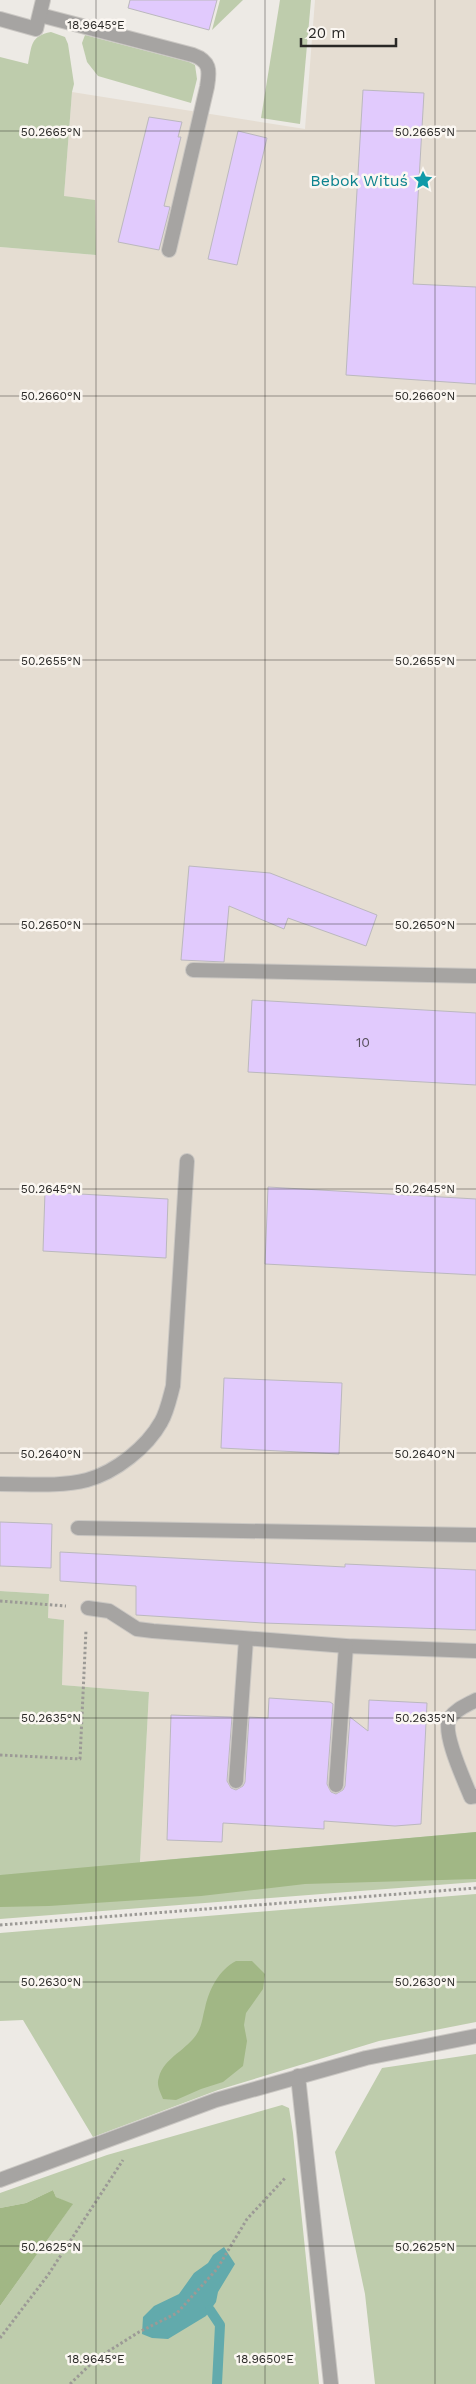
<svg xmlns="http://www.w3.org/2000/svg" width="476" height="2384" font-family="'Work Sans',sans-serif">
<style>
.built{fill:#e5ddd2}
.green{fill:#beccac}
.forest{fill:#a1b785}
.water{fill:#62aaac}
.lines{fill:none;stroke-linecap:round;stroke-linejoin:round}
.stream{stroke:#62aaac;stroke-width:10}
.building{fill:#e1cafd;stroke:#bbb8be}
.service-casing{stroke:#cac7c3;stroke-width:16}
.minor-casing{stroke:#cac7c3;stroke-width:16}
.path{stroke:#9c9a96;stroke-width:3;stroke-dasharray:2.5 2.5;stroke-linecap:butt}
.service{stroke:#a6a4a2;stroke-width:14}
.minor{stroke:#a6a4a2;stroke-width:14}
.ticks{fill:none;stroke:#292826;stroke-width:1;stroke-opacity:0.45}
.labels{text-anchor:middle;dominant-baseline:central;stroke-width:5;stroke-linejoin:round;paint-order:stroke}
.number-label{font-size:14px;fill:#57505c}
.culture-label{font-size:16px;fill:#0d838f;stroke:#fbf7f2;text-anchor:end}
.ticks-label{font-size:12px;text-anchor:middle;fill:#292826;stroke:#fbf7f2;stroke-width:5;stroke-linejoin:round;paint-order:stroke}
</style>
<rect width="100%" height="100%" fill="#edeae5"/>
<polygon class="built" points="315,0 476,0 476,1832 140,1862 149,1692 62,1685 64,1620 48,1618 49,1594 0,1591 0,247 96,255 64,196 72,92 305,129"/>
<g class="green">
<polygon points="220,0 243,0 212,30"/>
<polygon points="280,0 311,0 300,124 261,118"/>
<path d="M51,32L65,37L68,44L74,84L72,92L64,196L95,200L96,255L0,247V57L28,64C32,46 30,36 51,32Z"/>
<polygon points="85,35 189,62 195,65 197,79 191,103 98,76 87,62 82,43"/>
<polygon points="0,1591 49,1594 48,1618 64,1620 62,1685 149,1692 140,1862 476,1832 476,1882 0,1919"/>
<polygon points="476,1894 476,2022 379,2041 218,2090 93,2137 23,2020 0,2021 0,1933"/>
<polygon points="476,2054 476,2384 375,2384 365,2294 335,2152 382,2068"/>
<polygon points="282,2105 289,2108 293,2133 319,2384 0,2384 0,2306 72,2205 56,2197 53,2190 26,2203 0,2208 0,2193 107,2155"/>
</g>
<g class="forest">
<polygon points="476,1832 476,1879 305,1884 201,1896 49,1906 0,1907 0,1875"/>
<path d="M236,1961H252L265,1974L263,1989L246,2013L244,2025L247,2041L243,2066L223,2082L201,2089L176,2100L163,2099C160,2091 156,2085 159,2077C164,2057 190,2049 199,2030C202,2024 203,2015 205,2008C209,1989 219,1970 236,1961Z"/>
<polygon points="53,2190 56,2197 73,2204 0,2306 0,2208 26,2203"/>
</g>
<polygon class="water" points="224,2247 235,2264 218,2292 216,2302 206,2316 168,2339 152,2338 142,2334 143,2317 154,2306 179,2294 194,2273 208,2263 213,2255"/>
<g class="lines">
<polyline class="stream" points="210,2310 220,2325 217,2384"/>
</g>
<g class="building">
<polygon points="130,0 217,0 209,30 128,8"/>
<polygon points="363,90 424,93 413,284 476,287 476,384 346,375"/>
<polygon points="149,117 182,122 178,137 181,137 164,206 170,207 159,250 118,242"/>
<polygon points="238,131 267,138 237,265 208,259"/>
<polygon points="189,866 270,873 377,915 366,946 288,918 284,929 229,906 224,962 181,960"/>
<polygon points="252,1000 476,1013 476,1085 248,1072"/>
<polygon points="268,1187 476,1199 476,1275 265,1264"/>
<polygon points="45,1192 168,1199 166,1258 43,1251"/>
<polygon points="224,1378 342,1383 339,1454 221,1448"/>
<polygon points="0,1522 52,1524 51,1568 0,1566"/>
<polygon points="60,1552 345,1567 345,1564 476,1570 476,1630 263,1623 136,1615 136,1586 60,1581"/>
<polygon points="269,1698 330,1702 333,1704 327,1784 331,1792 336,1794 343,1790 345,1786 350,1717 368,1731 369,1700 427,1703 421,1824 395,1826 324,1821 324,1829 223,1823 222,1842 167,1840 171,1715 232,1717 227,1781 231,1788 236,1790 243,1786 245,1782 249,1717 268,1718"/>
</g>
<g class="lines">
<defs>
<g id="service">
<path d="M40,15L193,55C210,61 210,70 207,87L169,250"/>
<polyline points="0,19 36,29 43,0"/>
<polyline points="193,970 476,976"/>
<path d="M0,1484C29,1484 60,1487 87,1480C116,1472 147,1447 161,1422C167,1412 170,1397 173,1386L187,1161"/>
<polyline points="78,1528 476,1535"/>
<polyline points="88,1608 109,1611 137,1629 153,1631 346,1646 476,1651"/>
<path d="M476,1700C467,1705 456,1709 450,1718C441,1731 465,1782 471,1797L476,1796"/>
<polyline points="236,1781 246,1639"/>
<polyline points="336,1785 346,1646"/>
</g>
<g id="minor">
<polyline points="298,2076 331,2384"/>
<polyline points="0,2180 216,2100 366,2058 476,2036"/>
</g>
</defs>
<use href="#service" class="service-casing"/>
<use href="#minor" class="minor-casing"/>
<g class="path">
<polyline points="0,1601 66,1606"/>
<polyline points="0,1755 80,1759 86,1630"/>
<polyline points="0,1925 476,1888"/>
<polyline points="0,2338 48,2275 123,2160"/>
<polyline points="70,2384 96,2359 139,2332 177,2313 217,2269 247,2219 286,2177"/>
</g>
<use href="#service" class="service"/>
<use href="#minor" class="minor"/>
</g>
<path class="ticks" d="M96,0V2384M265,0V2384M435,0V2384M0,131H476M0,396H476M0,660H476M0,924H476M0,1189H476M0,1453H476M0,1718H476M0,1982H476M0,2246H476"/>
<defs>
<symbol id="sight-bare" viewBox="-9 -9 18 18"><path d="M0-6L1.8-2.2L6-1.7L2.9 1.2L3.7 5.4L0 3.3L-3.7 5.4L-2.9 1.2L-6-1.7L-1.8-2.2Z" fill="#0f9aa8" stroke="#fbf7f2" stroke-width="2.5" paint-order="stroke"/></symbol>
</defs>
<g fill-rule="evenodd">
<use href="#sight-bare" x="409" y="166" width="28" height="28"/>
</g>
<g class="labels">
<g class="number-label">
<text x="363" y="1042">10</text>
</g>
<g class="culture-label">
<text x="408" y="180">Bebok Wituś</text>
</g>
</g>
<g class="ticks-label">
<text x="96" y="29">18.9645°E</text>
<text x="51" y="136">50.2665°N</text>
<text x="425" y="136">50.2665°N</text>
<text x="51" y="400">50.2660°N</text>
<text x="425" y="400">50.2660°N</text>
<text x="51" y="665">50.2655°N</text>
<text x="425" y="665">50.2655°N</text>
<text x="51" y="929">50.2650°N</text>
<text x="425" y="929">50.2650°N</text>
<text x="51" y="1193">50.2645°N</text>
<text x="425" y="1193">50.2645°N</text>
<text x="51" y="1458">50.2640°N</text>
<text x="425" y="1458">50.2640°N</text>
<text x="51" y="1722">50.2635°N</text>
<text x="425" y="1722">50.2635°N</text>
<text x="51" y="1986">50.2630°N</text>
<text x="425" y="1986">50.2630°N</text>
<text x="51" y="2251">50.2625°N</text>
<text x="425" y="2251">50.2625°N</text>
<text x="96" y="2363">18.9645°E</text>
<text x="265" y="2363">18.9650°E</text>
</g>
<path d="M301 38v8h95v-8" fill="none" stroke="#292826" stroke-width="2.5"/>
<text x="308" y="38" font-size="15" fill="#292826" stroke="#fbf7f2" stroke-width="4" paint-order="stroke">20 m</text>
</svg>
